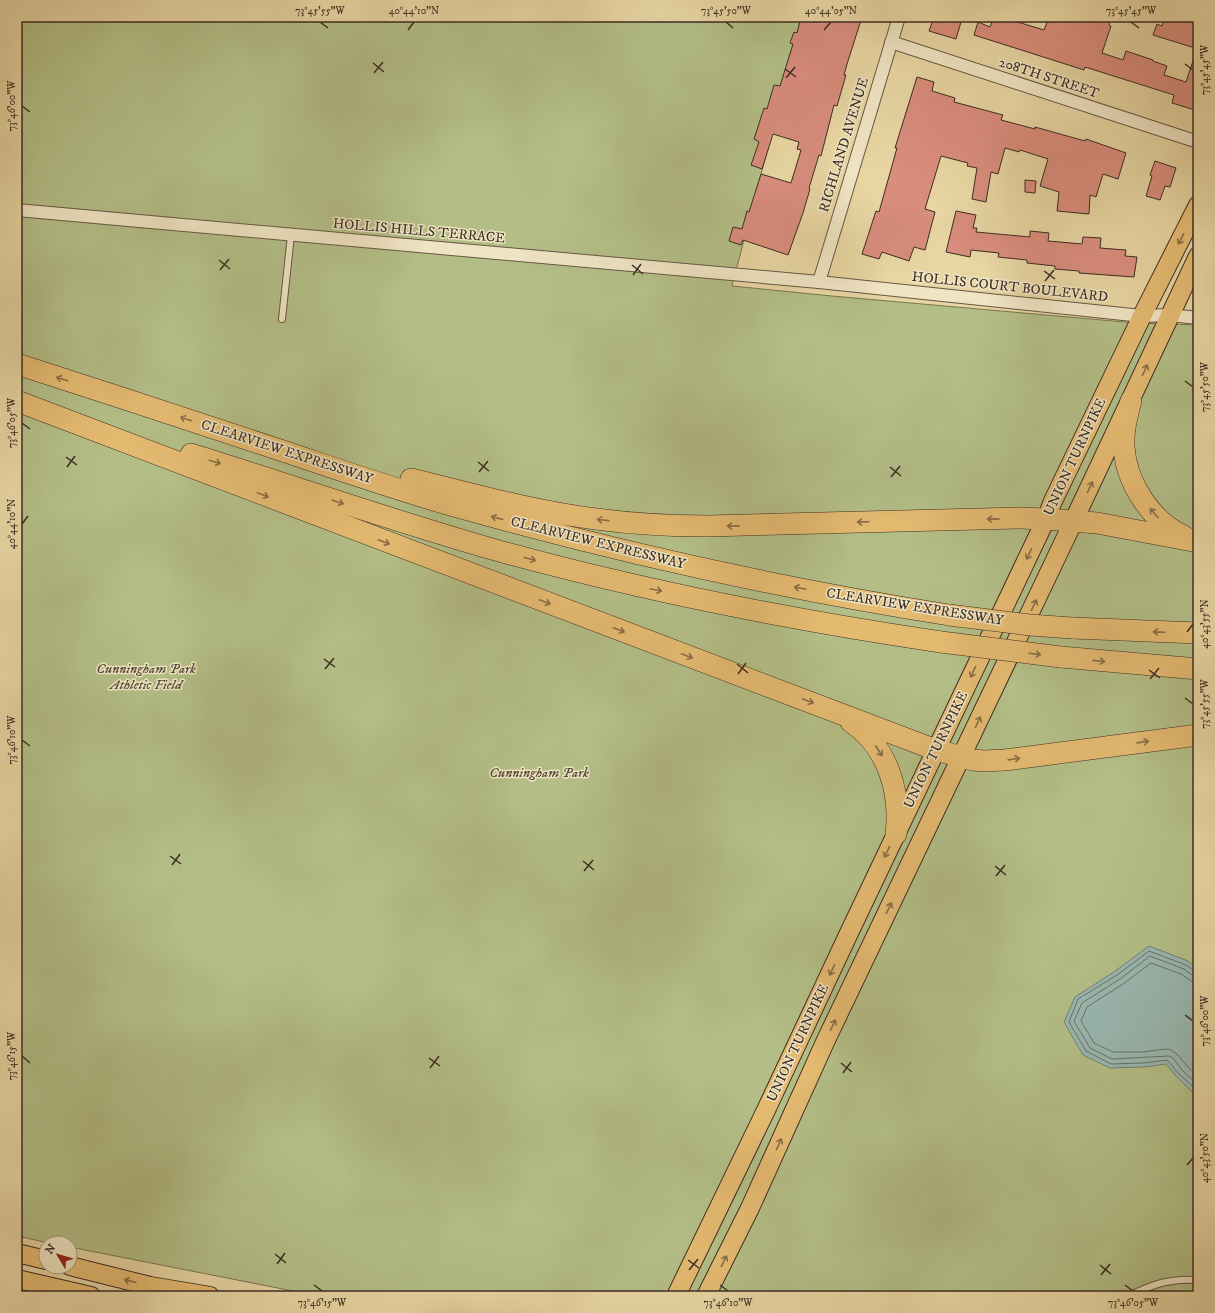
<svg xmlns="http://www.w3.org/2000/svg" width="1215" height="1313" font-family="'IM FELL DW Pica',serif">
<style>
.green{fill:#b3be86;stroke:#787654}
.water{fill:#99b7af;stroke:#748077}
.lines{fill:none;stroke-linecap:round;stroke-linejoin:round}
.shore{stroke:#6a7269;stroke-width:1}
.building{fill:#d98d7d;stroke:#3c2d23}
.service-casing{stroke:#675743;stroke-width:8}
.minor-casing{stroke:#675743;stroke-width:14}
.primary-casing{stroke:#3c2d23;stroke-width:20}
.motorway-casing{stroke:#3c2d23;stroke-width:22}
.service{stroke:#efe4c3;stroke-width:6}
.minor{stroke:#efe4c3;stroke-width:12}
.primary{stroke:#e4ba71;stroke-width:18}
.motorway{stroke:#e4ba71;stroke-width:21}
.motorway-bridge-casing{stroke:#3c2d23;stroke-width:22;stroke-linecap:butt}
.motorway-bridge{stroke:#e4ba71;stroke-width:21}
.oneway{stroke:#886c46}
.ticks{fill:none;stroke:#3c2d23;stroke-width:1.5}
.labels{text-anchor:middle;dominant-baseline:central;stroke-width:3;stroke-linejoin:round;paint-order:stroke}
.street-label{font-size:14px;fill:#3c2d23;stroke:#efe4c3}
.park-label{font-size:14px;font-style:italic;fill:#544a37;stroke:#efe4c3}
.neatline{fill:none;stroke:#3c2d23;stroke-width:1.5}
.ticks-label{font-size:10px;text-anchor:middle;fill:#3c2d23}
</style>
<rect width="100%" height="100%" fill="#e7d5a2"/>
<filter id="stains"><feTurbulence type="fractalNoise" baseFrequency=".005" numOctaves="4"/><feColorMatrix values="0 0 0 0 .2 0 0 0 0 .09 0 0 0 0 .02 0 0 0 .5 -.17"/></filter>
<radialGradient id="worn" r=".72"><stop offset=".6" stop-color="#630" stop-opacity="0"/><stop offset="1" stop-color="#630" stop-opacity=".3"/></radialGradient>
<polygon class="green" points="17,17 802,17 732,286 832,296 1136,323 1198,325 1198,1296 318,1296 70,1247 70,1243 49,1243 17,1236"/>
<polygon class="water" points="1149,946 1188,961 1198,968 1198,1094 1195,1095 1176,1076 1166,1064 1144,1067 1110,1068 1083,1055 1064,1022 1075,997 1114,972"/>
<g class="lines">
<g class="shore">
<polyline points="1198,971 1195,971 1186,965 1149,951 1117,975 1078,999 1069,1022 1086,1051 1111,1064 1144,1063 1167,1060 1179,1074 1198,1091"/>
<polyline points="1198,976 1192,975 1184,969 1150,956 1120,979 1082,1003 1074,1021 1090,1048 1112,1059 1169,1056 1173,1058 1182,1070 1198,1085"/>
<polyline points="1198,982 1191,981 1181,974 1151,963 1123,984 1087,1007 1081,1021 1094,1043 1113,1052 1143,1052 1165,1049 1171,1050 1177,1054 1187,1066 1198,1077"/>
</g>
</g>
<g class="building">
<polygon points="801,17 862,17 847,64 844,75 846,75 837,106 834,105 821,156 819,155 809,188 810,189 803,213 788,255 743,240 741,245 729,241 733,227 742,229 747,211 749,212 761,174 791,183 801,150 797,149 799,142 773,134 762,169 751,165 759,142 754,139 764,108 767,109 774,85 780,86 793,44 790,43 794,32 797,33"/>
<polygon points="934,17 945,17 961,22 956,39 929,31"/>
<polygon points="994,17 1012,17 1011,20 1044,30 1049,17 1079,17 1096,22 1097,17 1111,17 1109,25 1111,26 1102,53 1123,60 1126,51 1153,60 1153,61 1167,66 1164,75 1186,82 1196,52 1198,52 1198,111 1172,103 1174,95 1085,67 1084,70 1059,62 974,35 978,22 990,27"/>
<polygon points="1165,17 1198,17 1198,49 1153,35 1157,24 1162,26"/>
<polygon points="917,77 934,82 932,91 955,98 954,102 1003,115 1001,120 1035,129 1035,127 1085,141 1086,139 1126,153 1118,179 1103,174 1096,197 1090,195 1089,214 1057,211 1059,192 1040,186 1048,159 1020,150 1019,152 1005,148 998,174 991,172 986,202 972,199 977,168 967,166 968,163 941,156 925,209 935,212 925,250 914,247 909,261 882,252 879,259 862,254 876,211 879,212 897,148 895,148"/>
<polygon points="1155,161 1176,168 1170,187 1165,186 1160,200 1146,196 1152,176 1150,175"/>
<polygon points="1025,180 1036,181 1035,193 1025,192"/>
<polygon points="956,211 976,215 973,228 977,228 976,232 1030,237 1030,231 1049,233 1048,241 1082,244 1083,237 1101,238 1100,248 1126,250 1125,256 1137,257 1134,277 1079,273 1079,271 1055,269 1055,266 1027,263 1027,260 998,257 999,253 971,250 970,257 946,252"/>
</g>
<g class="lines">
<defs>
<g id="service">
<polyline points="282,319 291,235"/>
<path d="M1129,1296C1153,1284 1171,1278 1198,1280"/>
<polyline points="1192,1296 1198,1294"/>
</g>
<g id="minor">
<polyline points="891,42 1198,142"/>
<polyline points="17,210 819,282 1142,316 1170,315 1198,318"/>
<polyline points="819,282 899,17"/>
</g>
<g id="primary">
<polyline points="17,1253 46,1260"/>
<polyline points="70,1266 150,1286 210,1296"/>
<polyline points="17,1279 91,1296"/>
<polyline points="676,1296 767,1108 849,933 1046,519 1053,501 1142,316 1198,205"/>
<polyline points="706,1296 750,1208 826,1040 1067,535 1198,256"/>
</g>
<g id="motorway">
<path d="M17,364C105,392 192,421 280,450C340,470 400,491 461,508C621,553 784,589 949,615"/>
<polyline points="17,401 936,750 973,760 984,761 1005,760 1198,735"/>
<path d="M1131,401C1127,416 1123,431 1124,447C1126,483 1152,522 1184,536"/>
<path d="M191,454C294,486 396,522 499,551C644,591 792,620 941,642"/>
<path d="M411,479C472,494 533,511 596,519C633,524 671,526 708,526L1019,518L1046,519L1097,523L1198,542"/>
<polyline points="1072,628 1198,633"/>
<polyline points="1061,657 1198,669"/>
<path d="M851,722C888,747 901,792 896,834"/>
</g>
</defs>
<use href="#service" class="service-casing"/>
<use href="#minor" class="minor-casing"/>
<use href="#primary" class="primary-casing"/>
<use href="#motorway" class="motorway-casing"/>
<use href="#service" class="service"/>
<use href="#minor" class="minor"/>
<use href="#primary" class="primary"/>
<use href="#motorway" class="motorway"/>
<defs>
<g id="motorway-bridge">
<polyline points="949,615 1030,625 1072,628"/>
<polyline points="941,642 1061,657"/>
</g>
</defs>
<use href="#motorway-bridge" class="motorway-bridge-casing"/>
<use href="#motorway-bridge" class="motorway-bridge"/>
</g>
<defs><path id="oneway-shaft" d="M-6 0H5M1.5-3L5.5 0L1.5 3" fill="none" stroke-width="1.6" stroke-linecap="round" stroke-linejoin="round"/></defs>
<g class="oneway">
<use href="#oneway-shaft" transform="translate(1181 239) rotate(117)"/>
<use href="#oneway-shaft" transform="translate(1145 370) rotate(-65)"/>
<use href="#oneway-shaft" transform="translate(62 379) rotate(-162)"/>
<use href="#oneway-shaft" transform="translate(186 419) rotate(-162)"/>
<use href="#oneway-shaft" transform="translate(215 462) rotate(17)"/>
<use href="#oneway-shaft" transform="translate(1090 487) rotate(-65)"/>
<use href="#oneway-shaft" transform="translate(263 495) rotate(21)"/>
<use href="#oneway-shaft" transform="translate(338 502) rotate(18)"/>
<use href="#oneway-shaft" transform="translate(1154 513) rotate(-132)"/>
<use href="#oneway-shaft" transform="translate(497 518) rotate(-165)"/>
<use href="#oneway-shaft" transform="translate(993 519) rotate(179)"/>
<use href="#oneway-shaft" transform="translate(603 520) rotate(-174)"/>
<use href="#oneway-shaft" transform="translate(863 522) rotate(178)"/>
<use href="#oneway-shaft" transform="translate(733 526) rotate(179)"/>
<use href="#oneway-shaft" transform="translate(384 542) rotate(21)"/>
<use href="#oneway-shaft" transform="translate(1029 554) rotate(115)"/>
<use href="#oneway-shaft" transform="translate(530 559) rotate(15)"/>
<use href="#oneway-shaft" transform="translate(800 588) rotate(-168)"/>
<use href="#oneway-shaft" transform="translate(656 590) rotate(12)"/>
<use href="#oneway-shaft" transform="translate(545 602) rotate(21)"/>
<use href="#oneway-shaft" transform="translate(1034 605) rotate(-65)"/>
<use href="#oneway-shaft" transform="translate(619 630) rotate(21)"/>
<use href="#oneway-shaft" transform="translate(1159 632) rotate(-178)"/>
<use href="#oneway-shaft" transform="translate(1035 654) rotate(7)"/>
<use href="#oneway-shaft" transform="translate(687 656) rotate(21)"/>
<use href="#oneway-shaft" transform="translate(1099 661) rotate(6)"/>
<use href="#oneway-shaft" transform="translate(973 672) rotate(115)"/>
<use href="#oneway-shaft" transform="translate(808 701) rotate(21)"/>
<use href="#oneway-shaft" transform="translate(978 722) rotate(-65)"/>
<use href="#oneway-shaft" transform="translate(1143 742) rotate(-8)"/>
<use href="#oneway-shaft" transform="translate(879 751) rotate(57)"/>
<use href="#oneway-shaft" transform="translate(1014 759) rotate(-8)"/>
<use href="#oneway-shaft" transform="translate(887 852) rotate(115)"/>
<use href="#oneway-shaft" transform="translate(889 908) rotate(-64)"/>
<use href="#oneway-shaft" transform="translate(832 970) rotate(115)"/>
<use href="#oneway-shaft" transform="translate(833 1025) rotate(-64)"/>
<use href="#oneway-shaft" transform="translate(779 1144) rotate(-66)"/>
<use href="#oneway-shaft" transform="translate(724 1261) rotate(-64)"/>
<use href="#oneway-shaft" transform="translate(130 1281) rotate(-166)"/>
</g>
<path class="ticks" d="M320,22L328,28M726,22L733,28M1131,22L1139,28M408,30L414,22M824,30L831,22M373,63L384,72M1185,64L1193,70M785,69L796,77M374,73L383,62M786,78L795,67M22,106L30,112M219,260L230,269M632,265L643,274M220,270L229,259M1044,271L1055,279M633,275L641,264M1045,281L1054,270M1185,381L1193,387M22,423L30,429M66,457L77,465M478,462L489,471M67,467L75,456M890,467L901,476M479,472L488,461M891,477L900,466M22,524L28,516M1187,632L1193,624M324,659L335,667M737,664L748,673M325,669L334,658M1149,670L1160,678M738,674L746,663M1150,679L1159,668M1185,698L1193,704M22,740L30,746M170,856L181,864M583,861L594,870M172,865L180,854M995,866L1006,875M584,871L593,860M996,876L1005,865M1185,1015L1193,1021M22,1056L30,1063M429,1058L440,1066M841,1063L852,1072M430,1068L439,1056M843,1073L851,1062M1187,1165L1193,1158M275,1254L286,1263M688,1260L699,1268M277,1264L285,1253M1100,1265L1111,1274M689,1270L698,1259M1101,1275L1110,1264M314,1285L322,1291M720,1285L728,1291M1125,1285L1133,1291"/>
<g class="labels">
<g class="street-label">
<text transform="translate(1049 78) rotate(18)">208TH STREET</text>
<text transform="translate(844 145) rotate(-73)">RICHLAND AVENUE</text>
<text transform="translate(419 231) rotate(5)">HOLLIS HILLS TERRACE</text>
<text transform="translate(1010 287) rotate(6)">HOLLIS COURT BOULEVARD</text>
<text transform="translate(287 452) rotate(18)">CLEARVIEW EXPRESSWAY</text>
<text transform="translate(1075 457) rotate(-65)">UNION TURNPIKE</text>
<text transform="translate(598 543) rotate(14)">CLEARVIEW EXPRESSWAY</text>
<text transform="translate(915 607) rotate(9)">CLEARVIEW EXPRESSWAY</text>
<text transform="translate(936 750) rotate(-64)">UNION TURNPIKE</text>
<text transform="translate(798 1043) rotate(-65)">UNION TURNPIKE</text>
</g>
<g class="park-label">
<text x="146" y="669">Cunningham Park<tspan x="146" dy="16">Athletic Field</tspan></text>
<text x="539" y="773">Cunningham Park</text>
</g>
</g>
<rect width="1215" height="1313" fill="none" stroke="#e7d5a2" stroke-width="44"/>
<g transform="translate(58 1255) rotate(308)"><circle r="19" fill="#efe4c3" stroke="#a79b83"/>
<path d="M0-3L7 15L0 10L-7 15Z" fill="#8f2418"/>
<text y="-6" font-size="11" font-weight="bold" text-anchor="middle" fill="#3c2d23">N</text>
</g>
<rect x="22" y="22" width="1171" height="1269" class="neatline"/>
<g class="ticks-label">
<text x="320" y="14">73°45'55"W</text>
<text x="414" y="14">40°44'10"N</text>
<text x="726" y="14">73°45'50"W</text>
<text x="831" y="14">40°44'05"N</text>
<text x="1131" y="14">73°45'45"W</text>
<text transform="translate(1204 70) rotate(-90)" y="4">73°45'45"W</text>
<text transform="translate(11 106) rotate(-90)" y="4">73°46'00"W</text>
<text transform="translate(1204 387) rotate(-90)" y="4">73°45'50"W</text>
<text transform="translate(11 423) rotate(-90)" y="4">73°46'05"W</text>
<text transform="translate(11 524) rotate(-90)" y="4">40°44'10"N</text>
<text transform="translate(1204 624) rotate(-90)" y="4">40°43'55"N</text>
<text transform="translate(1204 704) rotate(-90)" y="4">73°45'55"W</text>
<text transform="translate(11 740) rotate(-90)" y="4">73°46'10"W</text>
<text transform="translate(1204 1021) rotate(-90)" y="4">73°46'00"W</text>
<text transform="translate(11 1056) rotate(-90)" y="4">73°46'15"W</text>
<text transform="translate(1204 1158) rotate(-90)" y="4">40°43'50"N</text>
<text x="322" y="1306">73°46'15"W</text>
<text x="728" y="1306">73°46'10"W</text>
<text x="1133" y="1306">73°46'05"W</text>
</g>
<rect width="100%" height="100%" filter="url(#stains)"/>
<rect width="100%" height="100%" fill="url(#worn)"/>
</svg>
